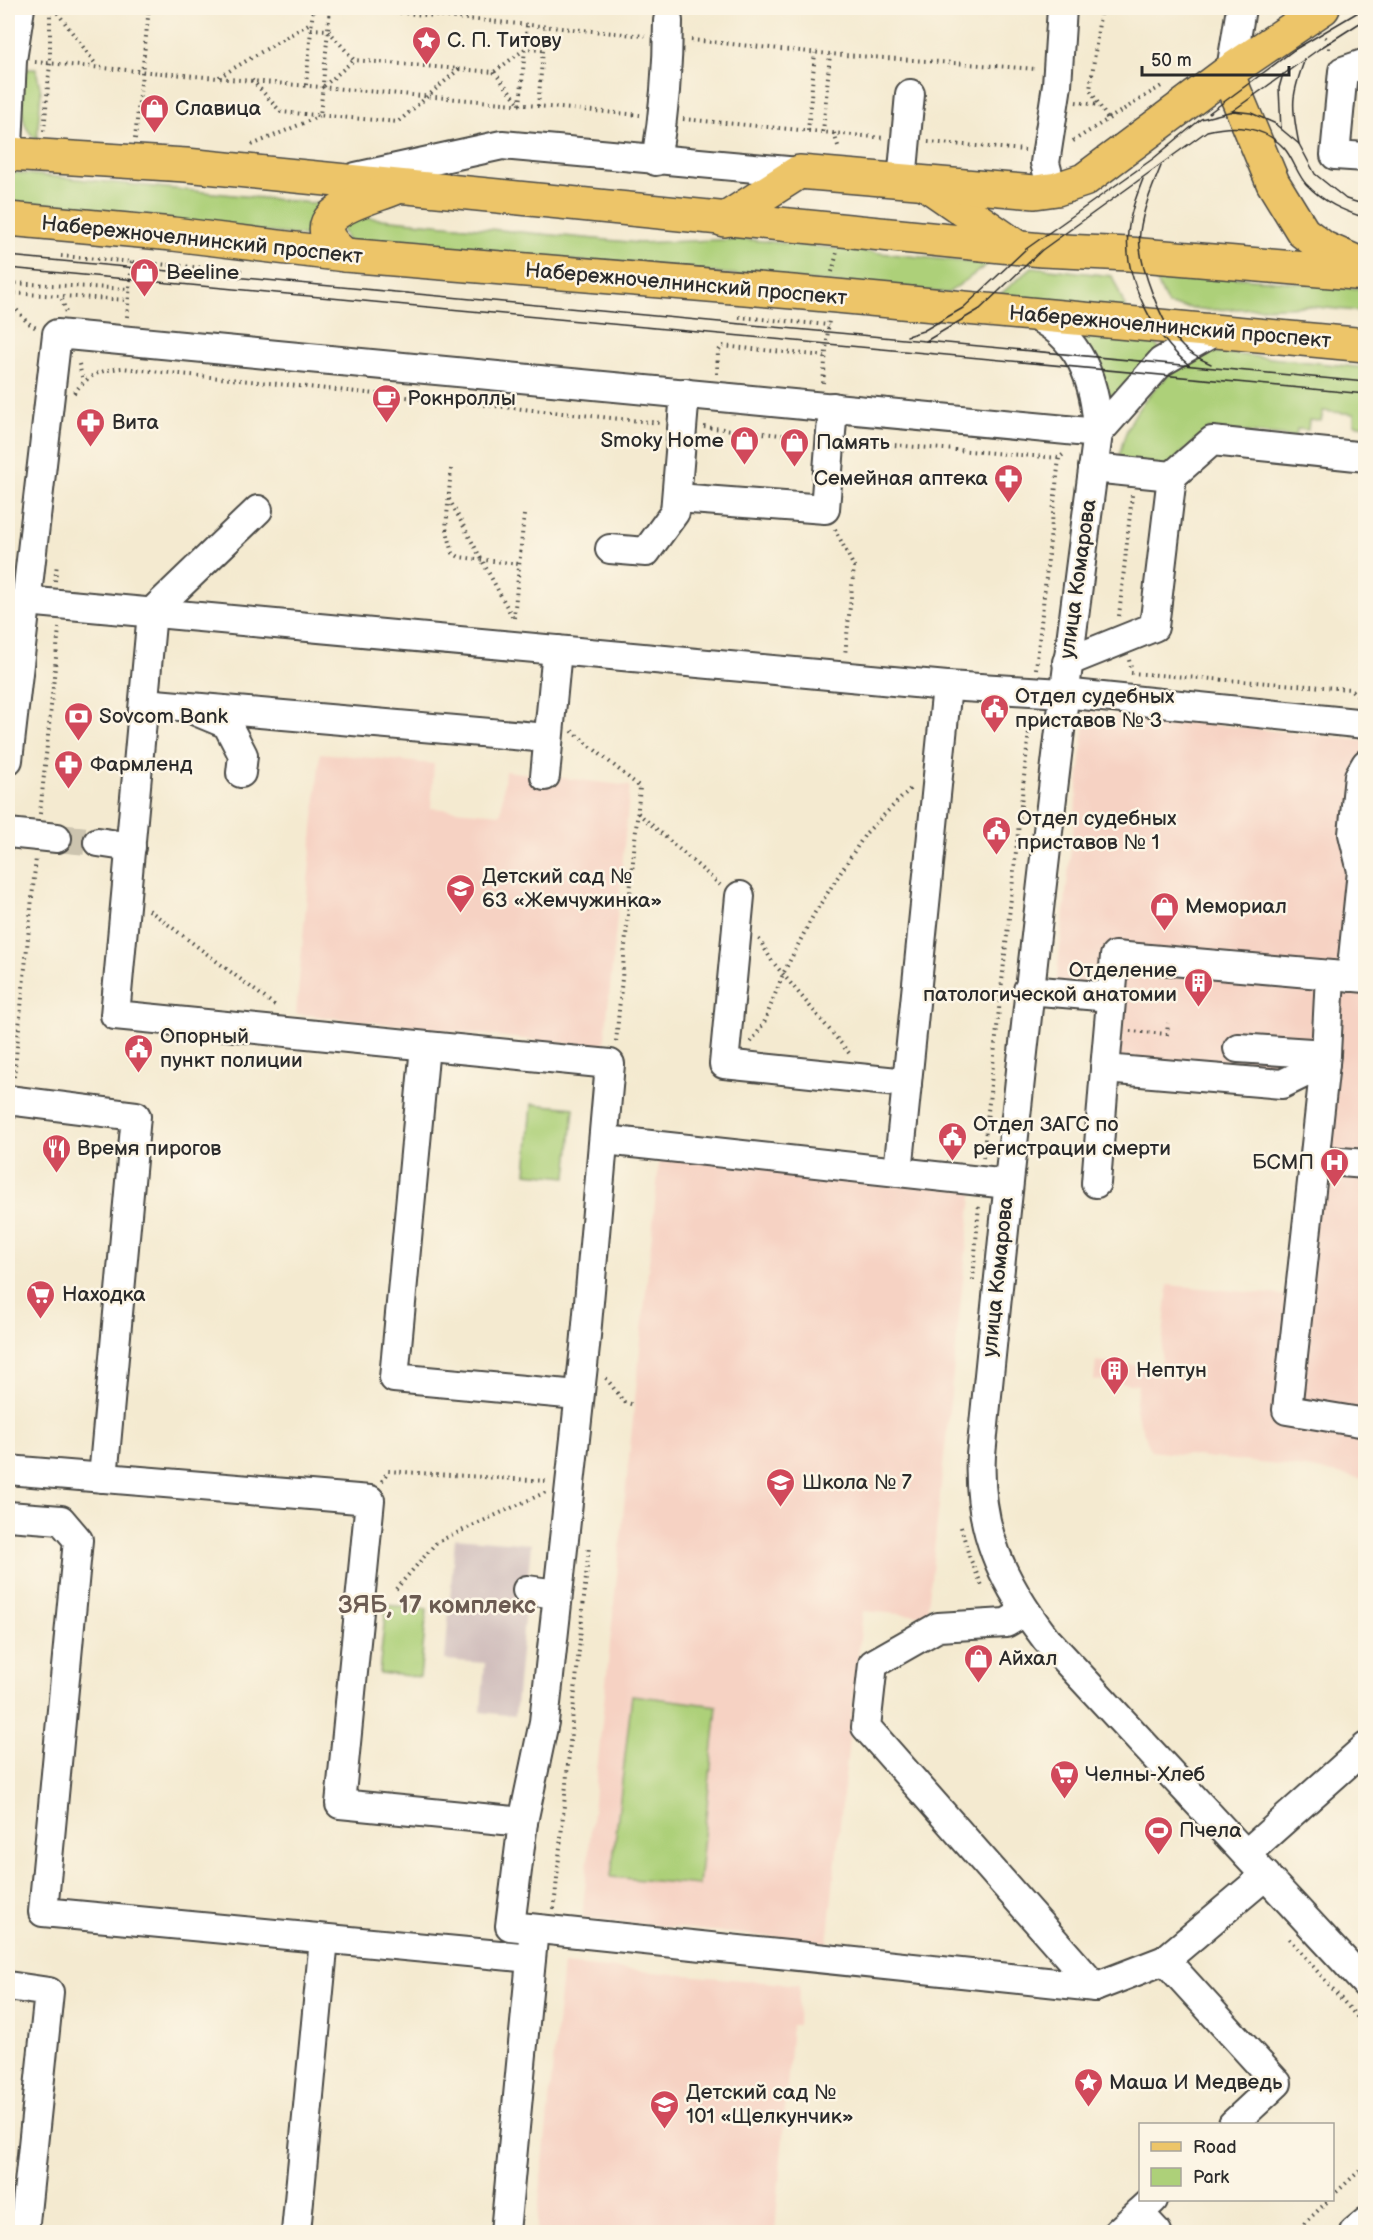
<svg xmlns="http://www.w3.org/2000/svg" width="1373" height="2240" font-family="'Balsamiq Sans',sans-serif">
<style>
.built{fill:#f6d2c3}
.industrial{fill:#d1bfbd}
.green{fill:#add079;stroke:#6c7e52;stroke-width:1.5}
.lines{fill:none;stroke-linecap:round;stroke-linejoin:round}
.minor-tunnel{stroke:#ccc4af;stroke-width:28;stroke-dasharray:28 14;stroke-linecap:butt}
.minor-casing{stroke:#494844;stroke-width:32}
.major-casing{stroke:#494844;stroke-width:36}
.path{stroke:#494844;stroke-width:4;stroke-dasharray:1.5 4.5;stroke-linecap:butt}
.minor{stroke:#fff;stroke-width:28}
.major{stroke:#edc569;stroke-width:33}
.tram{stroke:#2b2b2b;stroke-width:1.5}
.labels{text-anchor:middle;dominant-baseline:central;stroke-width:5;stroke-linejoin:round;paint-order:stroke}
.poi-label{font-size:21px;fill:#2b2b2b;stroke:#fcf5e5;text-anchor:start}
.street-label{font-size:21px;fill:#2b2b2b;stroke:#fcf5e5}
.quarter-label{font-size:24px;font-weight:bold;fill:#6b5b52;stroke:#fcf5e5}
</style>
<rect width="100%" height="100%" fill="#fcf5e5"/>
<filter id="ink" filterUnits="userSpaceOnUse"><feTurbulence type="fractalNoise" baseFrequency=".0167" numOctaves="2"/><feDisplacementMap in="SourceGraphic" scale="12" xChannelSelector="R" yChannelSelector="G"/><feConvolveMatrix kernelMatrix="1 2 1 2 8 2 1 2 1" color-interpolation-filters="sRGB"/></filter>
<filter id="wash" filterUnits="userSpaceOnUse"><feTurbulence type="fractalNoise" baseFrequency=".008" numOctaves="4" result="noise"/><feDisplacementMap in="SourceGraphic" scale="24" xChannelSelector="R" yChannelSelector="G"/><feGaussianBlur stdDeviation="1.35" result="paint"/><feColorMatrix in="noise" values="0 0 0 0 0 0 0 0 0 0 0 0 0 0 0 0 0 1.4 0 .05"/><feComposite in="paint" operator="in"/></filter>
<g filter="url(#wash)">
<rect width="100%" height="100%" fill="#f4ead0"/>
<g class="built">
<polygon points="1086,712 1365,740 1365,1479 1306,1468 1151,1451 1135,1410 1138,1385 1094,1380 1096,1361 1160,1368 1168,1285 1293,1296 1315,1075 1099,1075 1100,1022 1090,1009 1054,1003"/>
<polygon points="320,753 434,764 431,808 501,814 505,771 630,786 604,1048 296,1014"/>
<polygon points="660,1154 973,1187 927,1616 863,1611 827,1943 582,1918"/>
<polygon points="563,1964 799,1985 798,2025 792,2025 775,2232 536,2232"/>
</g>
<polygon class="industrial" points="455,1538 531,1544 515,1716 481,1712 485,1663 445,1660"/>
<g class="green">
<path d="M24,69H36L41,92L37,139C15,127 24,90 24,69Z"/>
<polygon points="8,172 321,204 315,215 315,237 8,207"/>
<polygon points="348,216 639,243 742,239 988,264 948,293 347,241 340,223"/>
<polygon points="1032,267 1112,276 1127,311 996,298"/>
<polygon points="1151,270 1365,289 1365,312 1307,306 1209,310 1168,305"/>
<polygon points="1075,335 1155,343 1161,352 1112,399 1092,352"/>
<path d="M1202,351L1365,368V426L1354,424V414L1323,411L1321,421L1309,420L1308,430L1297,429L1296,437L1209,429L1163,470L1119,461C1124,413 1161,376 1202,351Z"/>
<polygon points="532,1104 574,1108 567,1177 526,1173"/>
<polygon points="386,1605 427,1609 420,1677 379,1673"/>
<polygon points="632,1695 717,1706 699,1885 611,1877"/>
</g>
</g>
<g filter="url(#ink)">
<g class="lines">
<polyline class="minor-tunnel" points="57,838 98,842"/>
<defs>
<g id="minor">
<polyline points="1366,63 1343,71 1335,155 1366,157"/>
<polyline points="1231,70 1241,8"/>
<polyline points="8,146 12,60 20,8"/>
<path d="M656,161C664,114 668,68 668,21"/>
<polyline points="356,177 502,145 799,172"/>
<polyline points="902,181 910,94"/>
<polyline points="1057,189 1049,178 1045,163 1057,85 1062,8"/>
<path d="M1028,313C1080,334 1096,381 1098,433C1052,773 1015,1113 981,1455C977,1528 1002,1582 1046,1639L1366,1984"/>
<polyline points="1098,433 1161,362 1215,331"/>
<polyline points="1093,468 1172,476 1212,441 1366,457"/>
<polyline points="677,498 825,509 833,407"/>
<polyline points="258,510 152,612 115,1015 610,1064 585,1347 544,1722 523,1822"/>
<polyline points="610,549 646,552 675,512 685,393"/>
<polyline points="26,601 947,686 1063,693 1366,724"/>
<polyline points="1067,662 1154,627 1172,476"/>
<polyline points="144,703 548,738"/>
<polyline points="198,712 227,724 243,755 241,773"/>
<polyline points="8,760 57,334 1098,433"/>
<polyline points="545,776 557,650"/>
<polyline points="8,833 57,838"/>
<polyline points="98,842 131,847"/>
<polyline points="740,896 724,1064 907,1083"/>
<polyline points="1330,975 1326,1054 1287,1410 1366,1423"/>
<polyline points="1351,977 1362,871 1353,834 1359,776 1366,764"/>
<polyline points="1028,990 1111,997"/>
<polyline points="425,1046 394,1378 578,1395"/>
<polyline points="1238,1048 1326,1054"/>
<polyline points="1325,1063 1282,1084 1105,1069 1115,956 1366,978"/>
<polyline points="8,1100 136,1116 103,1478"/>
<polyline points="605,1140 1008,1184"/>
<polyline points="1315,1160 1366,1164"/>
<polyline points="898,1172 947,686"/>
<polyline points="1096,1183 1105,1069"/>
<polyline points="8,1470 370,1500 340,1804 523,1822 510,1926 1095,1987 1165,1960"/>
<polyline points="8,1516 61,1520 78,1540 43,1912 531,1958"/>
<polyline points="527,1590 557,1594"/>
<polyline points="1025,1612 1006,1623 938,1627 873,1664 866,1727 1095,1987"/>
<polyline points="1246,1854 1366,1747"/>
<polyline points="8,1986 49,1992 24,2232"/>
<polyline points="1233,2124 1277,2083 1165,1960 1266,1875"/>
<polyline points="1139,2213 1157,2232"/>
<polyline points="296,2232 324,1939"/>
<polyline points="505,2232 533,1939"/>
<polyline points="1118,2232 1153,2200"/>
<polyline points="1354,2232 1366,2222"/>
</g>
<g id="major">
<polyline points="1227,73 1273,183 1303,232 1324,248 1365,266"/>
<polyline points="8,154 186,165 1042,250 1129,254 1366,274"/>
<polyline points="926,184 1017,247"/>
<polyline points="8,219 173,234 345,255 793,292 1366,345"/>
<polyline points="724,220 799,172 1035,192 1057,189 1084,180 1227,73 1323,8"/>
<path d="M345,255C293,215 363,201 395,188"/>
</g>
</defs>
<use href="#minor" class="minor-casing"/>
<use href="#major" class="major-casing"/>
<g class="path">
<polyline points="54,8 97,66"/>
<polyline points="352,8 645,36"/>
<polyline points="1101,8 1090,90 1109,121"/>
<polyline points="311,29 328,30 354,60 494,72 525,49 543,50"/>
<polyline points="1325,37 1329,42 1329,52"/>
<polyline points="691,40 830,54 1036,69"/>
<polyline points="35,62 640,115"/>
<polyline points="494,72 520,104"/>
<polyline points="219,77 312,22"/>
<polyline points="252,80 281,112 398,122 459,69"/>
<polyline points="306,85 313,8"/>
<polyline points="324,86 354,60"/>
<polyline points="1076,102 1098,105"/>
<polyline points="520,105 527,26"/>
<polyline points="538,106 545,28"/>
<polyline points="683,119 885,138"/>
<polyline points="44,131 50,63 50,8"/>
<polyline points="808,131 815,53"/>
<polyline points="823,132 830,54"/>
<polyline points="834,133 839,149"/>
<polyline points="135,139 149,8"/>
<polyline points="1073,141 1163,85"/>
<polyline points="928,142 1025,150"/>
<polyline points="252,145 320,116 330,8"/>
<polyline points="61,256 242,271"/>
<polyline points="832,272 837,253"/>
<polyline points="8,282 10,283 8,310"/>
<polyline points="10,283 130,289"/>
<polyline points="9,293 128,300"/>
<polyline points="62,299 66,313"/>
<polyline points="9,301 27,322 36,328"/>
<polyline points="127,317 132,261"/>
<polyline points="739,317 829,325"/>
<polyline points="79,364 83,381"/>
<polyline points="717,374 718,352 722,346 825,356"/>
<polyline points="823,383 829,319"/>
<path d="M74,393C88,375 100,370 122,368L660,423"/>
<polyline points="704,427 810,438"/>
<polyline points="853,442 1059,458 1065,453"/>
<polyline points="451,469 446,528 453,553 459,557 519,564"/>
<polyline points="449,499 514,620"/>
<polyline points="835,529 854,567 845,655"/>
<polyline points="55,581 57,564"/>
<polyline points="1119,616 1132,495"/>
<polyline points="514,618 524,515"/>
<polyline points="1129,660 1132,671"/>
<polyline points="1036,669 1059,458"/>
<polyline points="1131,673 1350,689 1361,699"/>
<polyline points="572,731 640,787 616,1042"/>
<polyline points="638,813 720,885"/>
<polyline points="40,814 59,628"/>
<polyline points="149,910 277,1007"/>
<polyline points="759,939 772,961 849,1053"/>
<polyline points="1130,1031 1167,1034 1168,1023"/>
<polyline points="751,1042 764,1023 783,974 814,914 866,833 912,787"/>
<polyline points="14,1077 36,858"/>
<polyline points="8,1147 10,1124"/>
<polyline points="983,1158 1031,712"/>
<polyline points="973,1280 979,1204"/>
<polyline points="606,1378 624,1402 634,1405"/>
<polyline points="382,1481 388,1471 546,1481"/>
<polyline points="961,1527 969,1556 983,1588"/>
<polyline points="396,1589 437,1542 546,1492"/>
<polyline points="554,1909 589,1546"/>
<polyline points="1289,1939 1366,2027"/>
<polyline points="1332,2196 1366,2165"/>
<polyline points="1295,2232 1329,2200"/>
</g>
<use href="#minor" class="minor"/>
<use href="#major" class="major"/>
<g class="tram">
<polyline points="1231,112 1319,49 1366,19"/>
<polyline points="1209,113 1294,50 1365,8"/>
<polyline points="1281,130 1279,88 1283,74"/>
<path d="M1299,144C1291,105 1291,96 1305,59"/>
<path d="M1161,166C1152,188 1143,209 1140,232C1136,261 1162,327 1183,347C1191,355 1202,360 1211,364"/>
<path d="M1143,179C1136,197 1130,213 1128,232C1123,278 1155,338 1189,365"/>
<polyline points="8,256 1366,382"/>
<polyline points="8,268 1366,394"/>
<polyline points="907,336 923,331 963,308 1026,249 1154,158 1201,119 1233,111 1251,113 1274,123 1299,144 1315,174 1346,199 1366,205"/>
<path d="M926,341L980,309L1042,250L1207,131C1234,124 1264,126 1284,148C1293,158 1297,174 1306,184C1323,202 1343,211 1366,218"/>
</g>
</g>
</g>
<defs>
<symbol id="sight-pin" viewBox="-11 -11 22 30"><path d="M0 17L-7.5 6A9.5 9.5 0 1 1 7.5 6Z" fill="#d1495b" stroke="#fcf5e5"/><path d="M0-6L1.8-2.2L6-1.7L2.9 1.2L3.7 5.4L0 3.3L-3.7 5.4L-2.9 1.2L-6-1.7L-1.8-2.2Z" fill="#fff"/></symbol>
<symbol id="shop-pin" viewBox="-11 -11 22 30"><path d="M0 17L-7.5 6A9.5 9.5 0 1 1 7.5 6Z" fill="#d1495b" stroke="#fcf5e5"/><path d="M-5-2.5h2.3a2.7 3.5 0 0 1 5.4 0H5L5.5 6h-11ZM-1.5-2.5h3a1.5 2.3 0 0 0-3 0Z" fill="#fff"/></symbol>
<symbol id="cafe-pin" viewBox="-11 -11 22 30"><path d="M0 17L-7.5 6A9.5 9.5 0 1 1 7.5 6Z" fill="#d1495b" stroke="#fcf5e5"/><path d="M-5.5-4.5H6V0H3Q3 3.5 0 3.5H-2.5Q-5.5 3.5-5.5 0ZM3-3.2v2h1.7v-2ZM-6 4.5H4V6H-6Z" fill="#fff"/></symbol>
<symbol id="pharmacy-pin" viewBox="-11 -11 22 30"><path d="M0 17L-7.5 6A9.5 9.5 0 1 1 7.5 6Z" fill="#d1495b" stroke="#fcf5e5"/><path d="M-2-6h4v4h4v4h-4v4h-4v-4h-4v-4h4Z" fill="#fff"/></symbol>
<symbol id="civic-pin" viewBox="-11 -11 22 30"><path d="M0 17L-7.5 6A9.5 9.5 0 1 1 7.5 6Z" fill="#d1495b" stroke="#fcf5e5"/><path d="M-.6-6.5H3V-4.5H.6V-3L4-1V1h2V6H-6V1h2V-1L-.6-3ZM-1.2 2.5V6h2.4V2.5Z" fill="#fff"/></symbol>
<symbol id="bank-pin" viewBox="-11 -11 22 30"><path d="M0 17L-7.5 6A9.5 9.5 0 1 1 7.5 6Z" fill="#d1495b" stroke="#fcf5e5"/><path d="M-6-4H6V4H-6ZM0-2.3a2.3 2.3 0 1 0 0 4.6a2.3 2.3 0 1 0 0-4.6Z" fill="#fff"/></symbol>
<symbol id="school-pin" viewBox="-11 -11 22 30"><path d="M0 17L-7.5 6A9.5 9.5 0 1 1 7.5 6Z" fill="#d1495b" stroke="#fcf5e5"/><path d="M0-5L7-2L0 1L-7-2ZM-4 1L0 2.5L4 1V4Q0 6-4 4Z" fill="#fff"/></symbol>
<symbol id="building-pin" viewBox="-11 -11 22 30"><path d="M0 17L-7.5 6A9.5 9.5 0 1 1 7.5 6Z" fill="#d1495b" stroke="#fcf5e5"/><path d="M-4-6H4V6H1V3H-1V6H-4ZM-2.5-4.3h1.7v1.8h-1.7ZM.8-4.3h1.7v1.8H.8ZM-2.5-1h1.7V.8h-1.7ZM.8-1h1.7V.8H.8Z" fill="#fff"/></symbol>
<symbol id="restaurant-pin" viewBox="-11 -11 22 30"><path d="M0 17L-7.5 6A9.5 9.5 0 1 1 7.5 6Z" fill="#d1495b" stroke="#fcf5e5"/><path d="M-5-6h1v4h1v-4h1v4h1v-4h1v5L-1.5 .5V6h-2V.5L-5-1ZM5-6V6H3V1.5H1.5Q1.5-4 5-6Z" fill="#fff"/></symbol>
<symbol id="hospital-pin" viewBox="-11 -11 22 30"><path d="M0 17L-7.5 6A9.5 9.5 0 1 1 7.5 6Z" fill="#d1495b" stroke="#fcf5e5"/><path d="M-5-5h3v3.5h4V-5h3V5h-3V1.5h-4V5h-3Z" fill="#fff"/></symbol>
<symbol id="supermarket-pin" viewBox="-11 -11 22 30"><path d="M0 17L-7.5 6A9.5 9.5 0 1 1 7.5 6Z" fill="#d1495b" stroke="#fcf5e5"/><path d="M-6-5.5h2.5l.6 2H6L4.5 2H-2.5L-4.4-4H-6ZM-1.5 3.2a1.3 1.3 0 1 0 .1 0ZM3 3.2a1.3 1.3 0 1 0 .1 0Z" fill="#fff"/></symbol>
<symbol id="stadium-pin" viewBox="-11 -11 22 30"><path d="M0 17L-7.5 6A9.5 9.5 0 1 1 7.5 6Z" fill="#d1495b" stroke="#fcf5e5"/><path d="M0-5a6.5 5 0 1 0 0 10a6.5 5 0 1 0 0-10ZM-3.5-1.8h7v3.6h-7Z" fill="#fff"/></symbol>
</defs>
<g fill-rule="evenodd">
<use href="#sight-pin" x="410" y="24" width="33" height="45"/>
<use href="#shop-pin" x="138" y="92" width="33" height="45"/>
<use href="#shop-pin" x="128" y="256" width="33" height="45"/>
<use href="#cafe-pin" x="370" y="382" width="33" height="45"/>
<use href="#pharmacy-pin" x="74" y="406" width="33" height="45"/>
<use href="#shop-pin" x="728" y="424" width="33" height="45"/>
<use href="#shop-pin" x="778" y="426" width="33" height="45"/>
<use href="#pharmacy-pin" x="992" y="462" width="33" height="45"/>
<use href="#civic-pin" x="978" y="692" width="33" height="45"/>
<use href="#bank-pin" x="62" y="700" width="33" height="45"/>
<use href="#pharmacy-pin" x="52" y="748" width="33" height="45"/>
<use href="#civic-pin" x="980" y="814" width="33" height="45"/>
<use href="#school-pin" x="444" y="872" width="33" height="45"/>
<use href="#shop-pin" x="1148" y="890" width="33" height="45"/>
<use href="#building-pin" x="1182" y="966" width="33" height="45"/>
<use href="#civic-pin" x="122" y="1032" width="33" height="45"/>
<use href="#civic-pin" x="936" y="1120" width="33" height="45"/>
<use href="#restaurant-pin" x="40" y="1132" width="33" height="45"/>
<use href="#hospital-pin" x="1318" y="1146" width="33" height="45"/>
<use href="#supermarket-pin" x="24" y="1278" width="33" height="45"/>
<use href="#building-pin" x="1098" y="1354" width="33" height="45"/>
<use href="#school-pin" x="764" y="1466" width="33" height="45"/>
<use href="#shop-pin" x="962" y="1642" width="33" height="45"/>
<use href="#supermarket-pin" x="1048" y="1758" width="33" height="45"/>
<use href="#stadium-pin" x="1142" y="1814" width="33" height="45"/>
<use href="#sight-pin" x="1072" y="2066" width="33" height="45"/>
<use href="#school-pin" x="648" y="2088" width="33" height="45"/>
</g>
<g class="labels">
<g class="poi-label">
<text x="447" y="40">С. П. Титову</text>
<text x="175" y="108">Славица</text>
<text x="166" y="272">Beeline</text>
<text x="407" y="398">Рокнроллы</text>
<text x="112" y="422">Вита</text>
<text x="724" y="440" text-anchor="end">Smoky Home</text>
<text x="816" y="442">Память</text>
<text x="988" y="478" text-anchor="end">Семейная аптека</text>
<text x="1015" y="696">Отдел судебных<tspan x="1015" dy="24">приставов № 3</tspan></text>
<text x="99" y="716">Sovcom Bank</text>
<text x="90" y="764">Фармленд</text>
<text x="1017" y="818">Отдел судебных<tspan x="1017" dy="24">приставов № 1</tspan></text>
<text x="482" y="876">Детский сад №<tspan x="482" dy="24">63 «Жемчужинка»</tspan></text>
<text x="1185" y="906">Мемориал</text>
<text x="1177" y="970" text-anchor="end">Отделение<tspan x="1177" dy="24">патологической анатомии</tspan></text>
<text x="160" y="1036">Опорный<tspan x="160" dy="24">пункт полиции</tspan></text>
<text x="973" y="1124">Отдел ЗАГС по<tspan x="973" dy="24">регистрации смерти</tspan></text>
<text x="77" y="1148">Время пирогов</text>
<text x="1314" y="1162" text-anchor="end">БСМП</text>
<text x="62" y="1294">Находка</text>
<text x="1136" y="1370">Нептун</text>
<text x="802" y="1482">Школа № 7</text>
<text x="999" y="1658">Айхал</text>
<text x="1085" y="1774">Челны-Хлеб</text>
<text x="1179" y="1830">Пчела</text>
<text x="1109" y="2082">Маша И Медведь</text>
<text x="686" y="2092">Детский сад №<tspan x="686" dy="24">101 «Щелкунчик»</tspan></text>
</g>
<g class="street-label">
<text transform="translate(202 240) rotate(6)">Набережночелнинский проспект</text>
<text transform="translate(686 284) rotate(5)">Набережночелнинский проспект</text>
<text transform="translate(1170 327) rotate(5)">Набережночелнинский проспект</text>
<text transform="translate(1078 579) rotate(-82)">улица Комарова</text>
<text transform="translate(998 1277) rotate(-84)">улица Комарова</text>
</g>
<g class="quarter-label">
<text x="437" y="1605">ЗЯБ, 17 комплекс</text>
</g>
</g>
<rect width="1373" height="2240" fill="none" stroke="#fcf5e5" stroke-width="30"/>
<rect x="1139" y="2123" width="195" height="78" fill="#fcf5e5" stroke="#a8a49b" stroke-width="1.5"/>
<rect x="1151" y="2142" width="30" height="9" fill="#edc569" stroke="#a8a49b" stroke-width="1.5"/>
<text x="1193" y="2153" font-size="18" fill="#2b2b2b">Road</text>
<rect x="1151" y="2168" width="30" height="18" fill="#add079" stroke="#a8a49b" stroke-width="1.5"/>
<text x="1193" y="2183" font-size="18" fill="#2b2b2b">Park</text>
<path d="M1142 66v9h147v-9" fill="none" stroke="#2b2b2b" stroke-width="3"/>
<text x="1151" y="66" font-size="18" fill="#2b2b2b" stroke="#fcf5e5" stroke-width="4.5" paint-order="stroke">50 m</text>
</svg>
